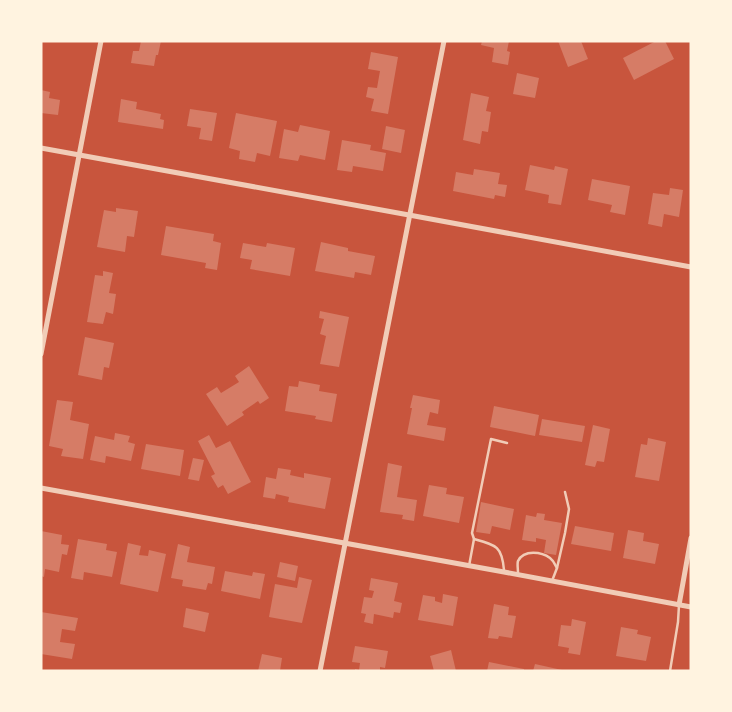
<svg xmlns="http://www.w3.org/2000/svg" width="732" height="712" font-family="'Noto Serif',serif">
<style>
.building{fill:#d67c66}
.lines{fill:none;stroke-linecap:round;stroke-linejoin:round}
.service{stroke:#f1ccb7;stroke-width:2.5}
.minor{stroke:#f1ccb7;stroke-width:5}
</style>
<rect width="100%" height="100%" fill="#c8553d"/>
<g class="building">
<polygon points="141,41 161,41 158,55 156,55 154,66 131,63 133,51 139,51"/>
<polygon points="482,41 509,41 507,51 510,52 508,65 492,62 494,48 481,45"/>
<polygon points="558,41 581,41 588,59 568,67"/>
<polygon points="656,41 665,41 674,59 634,80 623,58"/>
<polygon points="371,52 398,57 388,114 371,111 374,99 366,97 368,87 377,88 380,71 368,69"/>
<polygon points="517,73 539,78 535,98 513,94"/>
<polygon points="41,90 50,92 49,98 60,100 58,115 41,113"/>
<polygon points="471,93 489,97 486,111 491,112 488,132 482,131 480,144 463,140"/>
<polygon points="121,99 137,102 136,109 161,114 160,119 164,120 163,129 118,122"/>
<polygon points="190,109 217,113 212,141 199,139 201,128 187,126"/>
<polygon points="236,113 277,121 270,156 257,153 255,162 239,159 240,151 229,148"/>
<polygon points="300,125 330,131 325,160 300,155 298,161 279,158 284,129 298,132"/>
<polygon points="386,126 405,130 401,153 382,149"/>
<polygon points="342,140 371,145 370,150 386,153 383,171 353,166 352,172 337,170"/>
<polygon points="530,165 554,170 555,166 568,169 561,205 548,203 549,195 525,190"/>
<polygon points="474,169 500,173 498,184 507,185 505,197 495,195 494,199 453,191 456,172 473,175"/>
<polygon points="592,179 630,186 625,215 610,212 612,205 588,200"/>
<polygon points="670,188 683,190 679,217 664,214 662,227 648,224 653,193 669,195"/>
<polygon points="116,208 138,211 134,237 127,236 125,252 97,247 104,210 116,212"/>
<polygon points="166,226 214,234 213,241 221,243 217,270 205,268 206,263 161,255"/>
<polygon points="321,242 348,248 348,251 375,256 371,275 355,272 354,278 315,271"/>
<polygon points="243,243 266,247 267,243 295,248 290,276 250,269 252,260 240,258"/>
<polygon points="103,271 113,273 109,293 116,294 113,314 106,312 103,324 87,322 95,275 103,276"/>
<polygon points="320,311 349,317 339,367 320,364 326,336 320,334 324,319 319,318"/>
<polygon points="85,337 114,343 109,368 104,367 102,380 78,375"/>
<polygon points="249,366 269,398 260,404 258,401 242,412 244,415 227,426 206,394 217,387 221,393 239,382 235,376"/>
<polygon points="299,381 320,385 319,391 337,394 332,422 315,419 316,416 285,411 289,386 298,387"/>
<polygon points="413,395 440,400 438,414 430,412 427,425 446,428 444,441 407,434 412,408 410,408"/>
<polygon points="57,400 73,402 70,420 89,424 83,459 61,456 63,449 49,446"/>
<polygon points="494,406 539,415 535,436 490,427"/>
<polygon points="542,419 585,426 582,442 539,435"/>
<polygon points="593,425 610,429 604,462 597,461 595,467 585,465"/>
<polygon points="115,433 130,436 128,442 135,444 131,461 106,456 105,463 90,460 95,436 114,440"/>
<polygon points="209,435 216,448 230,441 251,482 228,494 223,485 218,488 211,476 215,474 198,441"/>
<polygon points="648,438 666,442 659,481 635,477 641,444 647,445"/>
<polygon points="146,444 184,450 180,476 141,469"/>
<polygon points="193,458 204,460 199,481 188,479"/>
<polygon points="388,463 402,466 397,497 417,500 414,521 402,519 403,515 380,512"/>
<polygon points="278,468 291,470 290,475 304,478 304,473 331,478 325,509 288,502 289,497 276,494 275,499 263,497 266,477 276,479"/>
<polygon points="429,485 447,488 446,494 464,497 459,523 423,516"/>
<polygon points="481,502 514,509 510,530 492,526 490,534 476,532"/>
<polygon points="537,513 545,514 544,520 562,523 556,555 544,553 546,540 536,538 536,542 522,540 526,515 536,517"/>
<polygon points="575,526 614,533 611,551 571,544"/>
<polygon points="628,530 644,533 643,541 659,544 655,564 623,558"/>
<polygon points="41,531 62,535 61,544 69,545 67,555 62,554 59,572 45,569 44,577 41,576"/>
<polygon points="78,539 107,544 106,550 117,552 112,577 84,572 83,580 71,578"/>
<polygon points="128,543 141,546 139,555 148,556 149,550 166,554 158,592 120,584"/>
<polygon points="178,544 190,547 187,562 215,567 212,584 208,583 206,590 182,586 183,580 171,578"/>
<polygon points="280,562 298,566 295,581 277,577"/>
<polygon points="225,571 252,576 253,572 265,574 260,599 221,591"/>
<polygon points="299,577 312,580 302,623 269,617 275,584 297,588"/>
<polygon points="371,578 398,583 394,601 402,603 400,613 394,612 393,618 374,614 373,624 364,622 366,614 361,613 364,597 372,598 374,591 369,590"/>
<polygon points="443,594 458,597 453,626 418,620 423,595 435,597 435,601 442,603"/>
<polygon points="494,604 509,607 508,615 516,616 512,638 499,636 498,639 488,638"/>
<polygon points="186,608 209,613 205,632 183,627"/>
<polygon points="41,612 78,618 75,631 62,629 60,642 75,644 72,659 41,654"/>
<polygon points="572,619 586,622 580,655 568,653 569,648 558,646 561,625 571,626"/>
<polygon points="621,627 638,630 637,634 651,637 646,661 616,656"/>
<polygon points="355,646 388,651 385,668 380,667 380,671 355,671 355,669 359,670 360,663 352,662"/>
<polygon points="451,650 456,671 434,671 430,656"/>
<polygon points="262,654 282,658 280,671 258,671"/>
<polygon points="489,662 524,669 524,671 487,671"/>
<polygon points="535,664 562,670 562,671 533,671"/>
</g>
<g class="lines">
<g class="service">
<polyline points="474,539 472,533 491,439 507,443"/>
<path d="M469,566L474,539C496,545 502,546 504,570"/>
<polyline points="557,568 565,533 569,509 565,492"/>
<path d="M518,573C518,569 517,564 518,561C524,549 542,552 550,558C554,561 555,565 557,568L552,581"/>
<polyline points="670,671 678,622 679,605"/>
</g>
<g class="minor">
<polyline points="41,148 409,215 691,267"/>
<polyline points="41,354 101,41"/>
<polyline points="41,488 504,572 691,607"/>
<polyline points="679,605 691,538"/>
<polyline points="320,671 444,41"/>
</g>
</g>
<rect width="732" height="712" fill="none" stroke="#fff3e0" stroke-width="85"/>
</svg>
